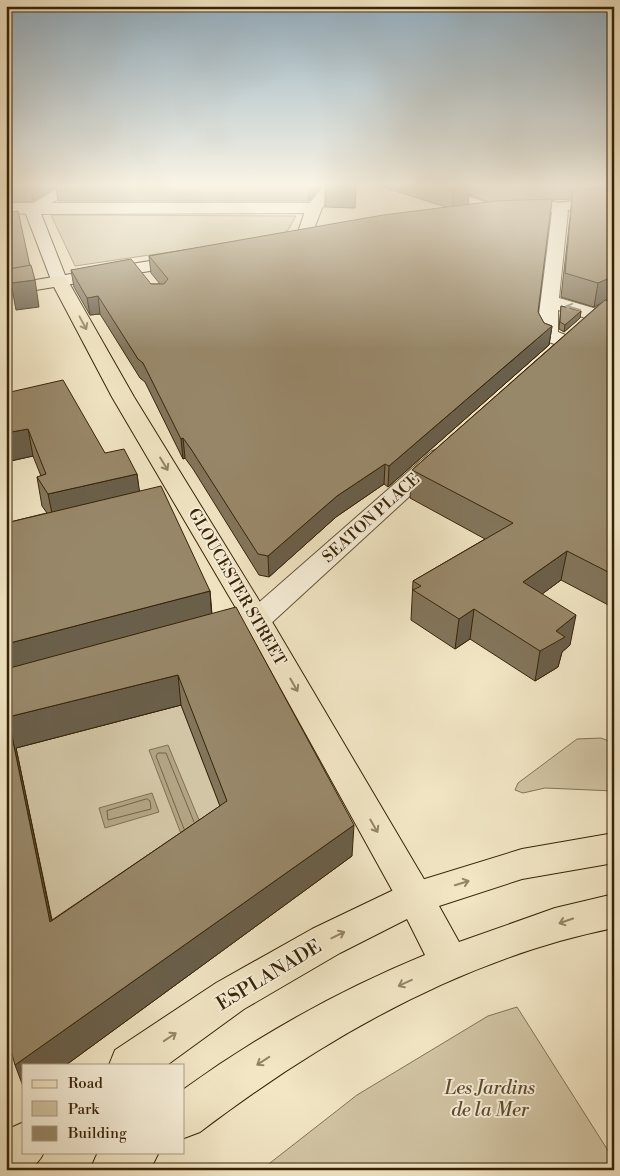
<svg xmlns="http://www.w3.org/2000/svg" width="620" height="1176" font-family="'Libre Bodoni',serif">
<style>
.green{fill:#d2c5a5;stroke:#847456}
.water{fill:#b2a484;stroke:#817052}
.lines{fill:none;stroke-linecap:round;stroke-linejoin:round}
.shore{stroke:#746446;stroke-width:1}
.pedestrian-casing{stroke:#665436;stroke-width:3}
.minor-casing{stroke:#665436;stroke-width:2}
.secondary-casing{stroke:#372307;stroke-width:2}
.primary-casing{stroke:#372307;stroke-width:2}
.trunk-casing{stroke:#372307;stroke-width:2}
.pedestrian{fill:#f7efd9;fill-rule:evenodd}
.minor{fill:#f7efd9;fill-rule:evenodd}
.secondary{fill:#f7efd9;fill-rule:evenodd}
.primary{fill:#f2e6c5;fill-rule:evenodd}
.trunk{fill:#f2e6c5;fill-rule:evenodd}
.wall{fill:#83755b;stroke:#372307;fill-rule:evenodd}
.shaded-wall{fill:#6a5f4a;stroke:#372307}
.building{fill:#98886a;stroke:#372307;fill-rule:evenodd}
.oneway{stroke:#a1937a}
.oneway2{stroke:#948466}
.labels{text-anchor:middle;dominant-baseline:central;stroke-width:4;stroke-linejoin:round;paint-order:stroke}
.street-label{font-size:16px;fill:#372307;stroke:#f7efd9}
.near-street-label{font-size:19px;fill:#372307;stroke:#f7efd9}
.near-park-label{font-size:19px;font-style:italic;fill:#5e4c2e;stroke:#f7efd9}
</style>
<rect width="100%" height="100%" fill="#f2e6c5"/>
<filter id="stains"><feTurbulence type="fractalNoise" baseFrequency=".004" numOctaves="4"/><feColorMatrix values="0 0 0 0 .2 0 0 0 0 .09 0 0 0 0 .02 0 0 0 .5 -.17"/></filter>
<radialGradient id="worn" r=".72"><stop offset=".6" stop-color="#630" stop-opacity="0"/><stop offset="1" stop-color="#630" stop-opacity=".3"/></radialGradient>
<g class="green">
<polygon points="51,215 296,216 288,230 279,236 75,266"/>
<polygon points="181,705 230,832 58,952 16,748"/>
<polygon points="601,738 614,743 614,791 545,788 523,793 515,790 518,783 577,739"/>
<polygon points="517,1007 614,1160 614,1170 261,1170 357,1095 488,1016"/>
</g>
<g class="water">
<polygon points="168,745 204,832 183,839 149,750"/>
<polygon points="152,793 159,812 105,828 99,808"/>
</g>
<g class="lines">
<g class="shore">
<polygon points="147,799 150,801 151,809 108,820 107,811"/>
<polyline points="184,829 156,756 158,753 166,753 194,822"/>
</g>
<defs>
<g id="pedestrian">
<polygon points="421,185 439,185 497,207 499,210 497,213 487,213 423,188"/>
<polygon points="614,198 614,206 556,211 549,207 556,203"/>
</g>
<g id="minor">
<polygon points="556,202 561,204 568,211 559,298 614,314 614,326 558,310 558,332 573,338 576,342 573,346 566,348 543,340 537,330 552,212 514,213 506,208 514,203"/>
<polygon points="6,203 314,203 322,208 314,213 32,214 6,213"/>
<polygon points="440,449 448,451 452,456 448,461 267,627 234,636 224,634 220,627 224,620 247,613 432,451"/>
</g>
<g id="secondary">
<polygon points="62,185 79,185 40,211 65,275 186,255 192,256 194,260 192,264 186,265 59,286 53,285 24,209"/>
<polygon points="324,185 339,185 322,208 311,237 298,246 275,250 269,248 267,245 269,242 288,239 298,232 306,208"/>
</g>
<polygon id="primary" points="59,276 65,277 68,281 134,397 271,620 428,886 434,897 428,908 415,913 402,908 243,620 112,397 54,287 6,295 6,285"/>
<g id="trunk">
<path d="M614,833V863L522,879L439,906L459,942L555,908L614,894V928C463,958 321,1040 200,1132L184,1138V1089C259,1035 340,990 425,955L407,919L340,953L244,1009L167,1065H109L115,1050L216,983L312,929L402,886L522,849Z"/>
<path d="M24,1122V1152H44C36,1170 24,1170 6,1170V1130Z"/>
<polygon points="98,1152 159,1152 150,1170 90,1170"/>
</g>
</defs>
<use href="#pedestrian" class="pedestrian-casing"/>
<use href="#minor" class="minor-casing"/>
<use href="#secondary" class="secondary-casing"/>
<use href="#primary" class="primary-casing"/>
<use href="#trunk" class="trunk-casing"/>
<use href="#pedestrian" class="pedestrian"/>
<use href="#minor" class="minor"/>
<use href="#secondary" class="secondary"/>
<use href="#primary" class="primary"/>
<use href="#trunk" class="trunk"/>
</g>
<g class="wall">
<polygon points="6,185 322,185 309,201 58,201 56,187 33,201 6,203"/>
<path d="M376,185H614V298L608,300L614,301V608L561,580L542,594L570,645L562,652L558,667L535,681L470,639L455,649L411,620L413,581L485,539L410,498L412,470L601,303L594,307L561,297L572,199L552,200L538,312L544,323L552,326L549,345L388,487L384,484L336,517L269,577L259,575L193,469L185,458L183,459L145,382L140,378L100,314L90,315L74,287L71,270L151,284H160L151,273L149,256L446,207ZM469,194L489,202L468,205Z"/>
<polygon points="325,186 356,187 355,208 325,207"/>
<polygon points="561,306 581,311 580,318 564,332 559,329"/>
<path d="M6,393L105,453L137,474L139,491L210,591L212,614L352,856L66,1065H24L6,523L47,513L42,506L37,477L41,476L33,456L6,462ZM181,705L220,806L52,920L16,748Z"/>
</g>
<g class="shaded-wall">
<polygon points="30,185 56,185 56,187 33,201"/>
<polygon points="309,185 322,185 309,201"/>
<polygon points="469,187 468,207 452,209 454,189"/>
<polygon points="614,276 613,297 594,307 598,283"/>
<polygon points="35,280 39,307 16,310 11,283"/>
<polygon points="98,296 100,314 90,315 87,298"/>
<polygon points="581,311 580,318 564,332 565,325"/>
<polygon points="552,326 549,345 388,487 389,466"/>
<polygon points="28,429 33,456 6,462 6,433"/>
<polygon points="183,438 185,458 183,459 181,439"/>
<polygon points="385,464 384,484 336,517 269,577 268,556 337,496"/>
<polygon points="137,474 141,502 54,523 48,494"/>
<polygon points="567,551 561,580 518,612 523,582"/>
<polygon points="210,591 212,621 6,677 6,644"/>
<polygon points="474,609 470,639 455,649 459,619"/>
<polygon points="576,615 570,645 562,652 558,667 535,681 540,651 556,631"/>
<polygon points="178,675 181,705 16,748 58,952 50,922 8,717"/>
<polygon points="354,825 352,856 66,1065 24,1065 24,1089 15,1065"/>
</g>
<g class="building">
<polygon points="327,185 355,185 356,187 325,186"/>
<polygon points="441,185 464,185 469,187 454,189"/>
<polygon points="614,187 614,276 598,283 565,273 573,191"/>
<polygon points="552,199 538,312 544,323 552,326 389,466 385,464 337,496 268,556 258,554 191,449 183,438 181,439 143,363 138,359 98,296 87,298 71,270 131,259 151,284 164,284 168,279 149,256 383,215 495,201"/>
<polygon points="18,211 30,266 9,269 6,250 6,213"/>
<polygon points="31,265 35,280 11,283 9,269"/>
<polygon points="605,300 614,301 614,575 567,551 523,582 576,615 556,631 565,637 540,651 474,609 459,619 413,590 421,586 413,581 513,523 412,470"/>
<polygon points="561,306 581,311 565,325 560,322"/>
<polygon points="63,380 105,453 124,449 137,474 48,494 37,477 46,474 28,429 6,433 6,393"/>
<polygon points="161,486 210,591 6,644 6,523"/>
<path d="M236,607L354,825L15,1065L6,1032V669ZM178,675L227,801L50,922L8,717Z"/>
</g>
<defs><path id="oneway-shaft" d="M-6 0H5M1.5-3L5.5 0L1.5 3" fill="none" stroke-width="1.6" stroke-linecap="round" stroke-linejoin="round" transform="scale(1.25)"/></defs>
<use class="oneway" href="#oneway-shaft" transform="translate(573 308) rotate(-164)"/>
<g class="oneway2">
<use href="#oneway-shaft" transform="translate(83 323) rotate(62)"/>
<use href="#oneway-shaft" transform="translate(164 464) rotate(59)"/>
<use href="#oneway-shaft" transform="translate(294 685) rotate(60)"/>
<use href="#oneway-shaft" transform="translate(374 826) rotate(60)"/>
<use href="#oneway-shaft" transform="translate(462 883) rotate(-17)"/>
<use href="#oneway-shaft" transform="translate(566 921) rotate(161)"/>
<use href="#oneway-shaft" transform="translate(338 935) rotate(-26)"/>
<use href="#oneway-shaft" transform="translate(405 983) rotate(155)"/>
<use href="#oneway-shaft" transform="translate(170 1037) rotate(-34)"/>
<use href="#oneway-shaft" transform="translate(263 1061) rotate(147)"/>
</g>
<linearGradient id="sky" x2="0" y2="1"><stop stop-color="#92aec0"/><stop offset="0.53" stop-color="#f9f4e5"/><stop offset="1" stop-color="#f9f4e5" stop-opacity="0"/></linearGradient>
<rect width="620" height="349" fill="url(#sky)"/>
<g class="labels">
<g class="street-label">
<text transform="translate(371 518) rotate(-42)">SEATON PLACE</text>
<text transform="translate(237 587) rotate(60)">GLOUCESTER STREET</text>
</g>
<g class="near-street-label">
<text transform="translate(269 975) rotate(-31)">ESPLANADE</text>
</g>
<g class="near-park-label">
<text x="490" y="1088">Les Jardins<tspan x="490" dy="22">de la Mer</tspan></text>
</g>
</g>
<rect width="620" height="1176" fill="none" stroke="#f2e6c5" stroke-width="25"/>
<rect x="8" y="8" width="605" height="1161" fill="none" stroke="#372307" stroke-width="2.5"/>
<rect x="12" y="12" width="595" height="1151" fill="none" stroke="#372307"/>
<rect x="22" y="1064" width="162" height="90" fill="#f7efd9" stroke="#aa9d85"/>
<rect x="32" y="1080" width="25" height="8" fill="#f2e6c5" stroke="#aa9d85"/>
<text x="68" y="1088" font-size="15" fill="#372307">Road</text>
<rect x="32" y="1101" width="25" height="15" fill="#d2c5a5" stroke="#aa9d85"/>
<text x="68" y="1114" font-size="15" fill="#372307">Park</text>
<rect x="32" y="1126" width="25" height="15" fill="#98886a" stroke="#aa9d85"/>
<text x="68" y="1138" font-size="15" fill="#372307">Building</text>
<rect width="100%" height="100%" filter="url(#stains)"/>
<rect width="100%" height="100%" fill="url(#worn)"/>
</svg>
